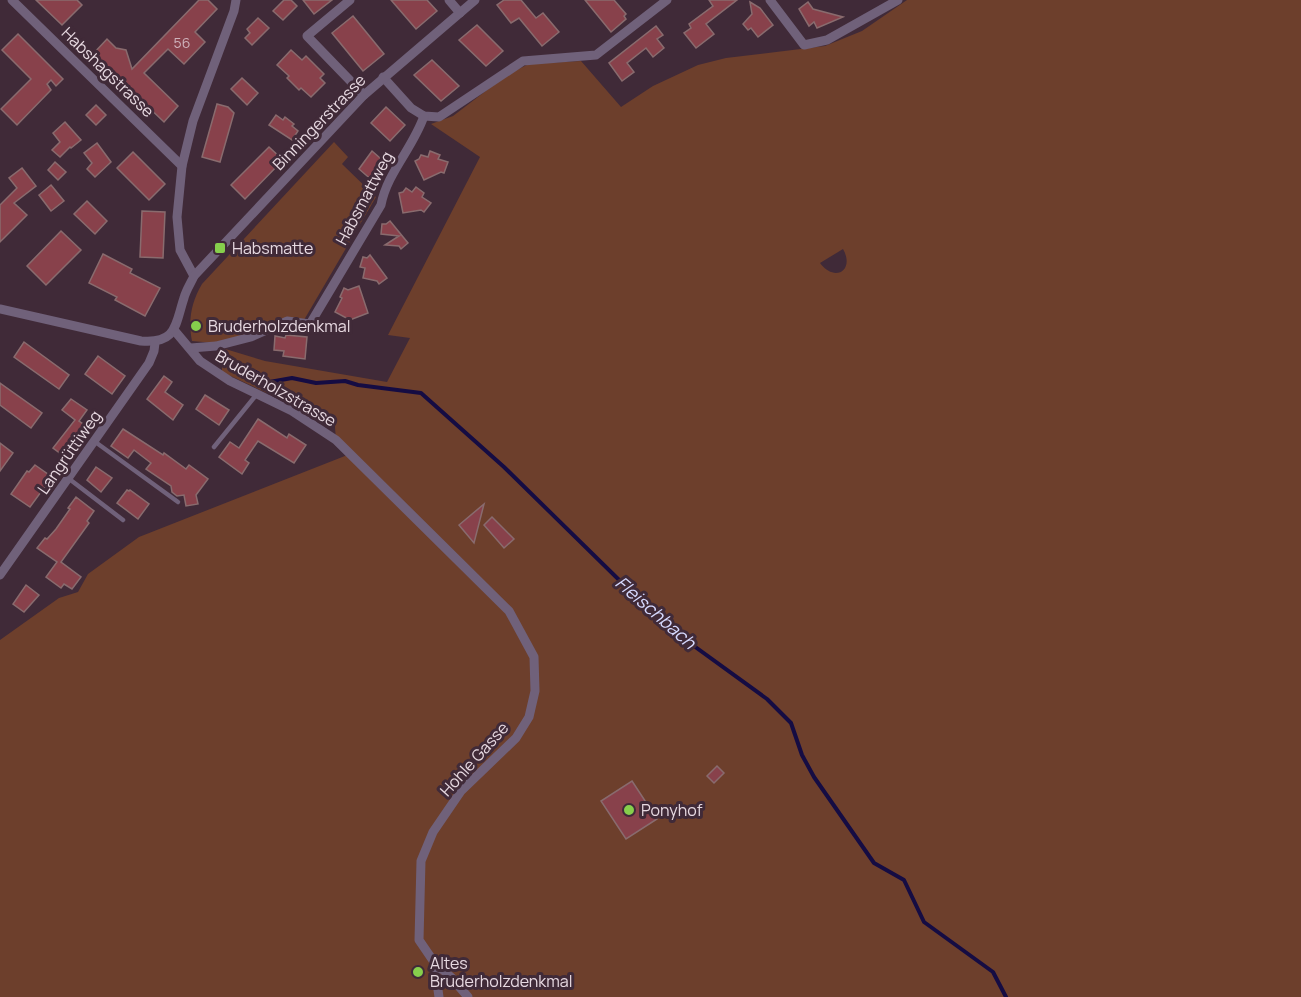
<svg xmlns="http://www.w3.org/2000/svg" width="1301" height="997" font-family="Manrope,sans-serif">
<style>
.green{fill:#6d3f2c;fill-rule:evenodd}
.lines{fill:none;stroke-linecap:round;stroke-linejoin:round}
.stream{stroke:#150c43;stroke-width:4}
.building{fill:#88414b;stroke:#896b6e;stroke-width:1.5}
.lane{stroke:#70617a;stroke-width:4.5}
.street{stroke:#70617a;stroke-width:9}
.poi-dot{fill:#86cf4c;stroke:#402a38;stroke-width:2}
.labels{text-anchor:middle;dominant-baseline:central;stroke-width:6;stroke-linejoin:round;paint-order:stroke}
.number-label{font-size:14px;fill:#cfb3bc}
.street-label{font-size:16px;fill:#e7d9e1;stroke:#402a38}
.poi-label{font-size:16px;fill:#e7d9e1;stroke:#402a38;text-anchor:start}
.water-label{font-size:18px;font-style:italic;fill:#d6d9fe;stroke:#402a38}
</style>
<rect width="100%" height="100%" fill="#402a38"/>
<g class="green">
<path d="M907,0H1301V997H0V640L59,598L78,592L88,574L139,537L350,454L336,440L334,415L310,413L222,372V348L265,361L387,382L410,338L388,335L480,157L431,124L453,116L508,74L529,64L581,61L621,107L653,86L698,65L726,58L825,46L862,31ZM843,249C855,270 835,283 820,263Z"/>
<path d="M334,142L348,157L342,164L376,197L304,320L214,343L192,341C188,320 191,303 202,284Z"/>
</g>
<g class="lines">
<polyline class="stream" points="220,358 258,373 260,381 264,383 292,378 316,383 345,381 358,385 421,393 504,467 665,625 767,699 791,723 802,755 814,777 874,863 904,880 924,922 993,972 1006,997"/>
</g>
<g class="building">
<polygon points="36,0 77,0 82,5 62,25"/>
<polygon points="199,0 208,0 217,9 195,32 205,42 184,64 168,49 144,73 178,106 164,122 93,54 107,39 116,48 126,50 132,69"/>
<polygon points="284,0 291,0 297,6 283,20 273,11"/>
<polygon points="303,0 332,0 314,14"/>
<polygon points="391,0 427,0 437,11 416,29"/>
<polygon points="504,0 521,0 536,18 543,13 559,32 542,46 519,18 511,23 497,5"/>
<polygon points="585,0 614,0 626,14 624,16 626,19 611,32"/>
<polygon points="709,0 737,0 706,24 714,34 696,48 684,33 691,28 689,24 713,6"/>
<polygon points="750,2 760,8 773,25 758,37 751,28 748,30 743,24 752,14"/>
<polygon points="808,2 813,9 843,17 817,28 814,22 809,26 799,9"/>
<polygon points="353,16 384,54 363,71 332,33"/>
<polygon points="258,18 269,28 252,45 245,38 250,33 247,29"/>
<polygon points="477,25 503,51 486,66 459,40"/>
<polygon points="656,26 663,35 657,39 664,48 653,57 646,48 627,63 634,72 622,81 609,63"/>
<polygon points="18,34 63,79 56,86 51,80 47,84 51,90 17,125 1,109 31,79 2,50"/>
<polygon points="291,50 302,60 306,56 324,74 320,78 325,83 311,97 301,88 299,90 287,78 289,76 277,65"/>
<polygon points="432,60 459,86 441,101 414,75"/>
<polygon points="242,78 258,93 247,105 231,89"/>
<polygon points="217,104 228,107 234,113 220,162 202,157"/>
<polygon points="96,105 106,115 96,125 86,115"/>
<polygon points="386,107 405,125 390,141 371,123"/>
<polygon points="276,115 283,120 285,117 294,124 292,126 298,131 292,140 269,125"/>
<polygon points="65,122 81,140 71,148 70,147 60,157 52,150 60,142 53,133"/>
<polygon points="97,143 111,162 95,177 87,169 92,163 84,153"/>
<polygon points="269,147 283,160 245,199 231,185"/>
<polygon points="372,151 387,164 374,182 359,169"/>
<polygon points="430,151 440,155 438,159 448,162 444,173 441,172 424,180 415,161 419,159 421,155 428,157"/>
<polygon points="133,152 165,184 149,200 117,168"/>
<polygon points="55,162 66,172 58,180 48,170"/>
<polygon points="22,168 36,186 14,203 27,215 0,242 0,205 17,188 9,178"/>
<polygon points="51,185 64,201 51,211 39,195"/>
<polygon points="416,187 424,193 422,197 431,203 424,212 421,210 403,213 399,193 403,192 406,188 412,192"/>
<polygon points="87,201 107,221 95,234 74,214"/>
<polygon points="142,211 165,212 163,258 140,257"/>
<polygon points="390,221 408,243 401,249 399,246 385,245 399,236 381,234 382,224 386,224"/>
<polygon points="61,231 81,250 46,285 27,266"/>
<polygon points="103,254 132,269 130,273 160,288 145,316 115,300 117,297 89,283"/>
<polygon points="370,255 387,278 379,284 377,281 363,278 365,268 360,267 363,257 367,258"/>
<polygon points="359,286 368,313 350,320 335,312 342,298 340,297 344,288 348,290"/>
<polygon points="286,335 307,337 305,359 283,356 284,351 274,350 275,336 285,338"/>
<polygon points="24,342 69,375 59,389 14,357"/>
<polygon points="98,356 125,376 112,394 85,374"/>
<polygon points="164,376 172,382 165,392 183,405 173,420 147,399"/>
<polygon points="0,383 42,413 31,428 0,405"/>
<polygon points="205,395 229,410 219,425 196,409"/>
<polygon points="71,399 87,410 79,421 86,426 65,457 53,448 75,420 62,410"/>
<polygon points="258,419 287,438 289,434 306,445 294,463 258,441 245,460 249,463 242,474 219,457 230,442 239,448"/>
<polygon points="123,429 163,455 164,453 186,469 189,465 208,479 196,495 198,504 186,506 184,495 177,496 172,492 171,486 146,469 151,463 134,450 128,458 111,446"/>
<polygon points="0,443 13,453 0,471"/>
<polygon points="35,465 52,477 30,507 11,494 27,471 29,472"/>
<polygon points="96,467 112,478 101,492 87,480"/>
<polygon points="127,490 129,491 130,490 149,504 138,519 117,503"/>
<polygon points="76,497 94,511 87,521 89,523 61,562 81,577 72,589 64,584 61,588 46,577 57,562 37,548 45,538 47,539 56,529 70,509 68,508"/>
<polygon points="484,504 474,543 459,525"/>
<polygon points="492,517 514,539 504,548 484,525"/>
<polygon points="26,585 39,595 24,612 13,604"/>
<polygon points="717,766 724,773 714,783 707,776"/>
<polygon points="632,781 657,819 626,839 601,801"/>
</g>
<g class="lines">
<g class="lane">
<polyline points="94,441 178,502"/>
<polyline points="214,447 257,394"/>
<polyline points="68,478 123,520"/>
</g>
<g class="street">
<polyline points="12,0 182,166"/>
<polyline points="350,0 307,36 364,95"/>
<polyline points="449,0 460,13"/>
<polyline points="770,0 804,45 827,40 898,0"/>
<polyline points="383,77 411,108 424,116 439,117 523,61 596,55 667,0"/>
<polyline points="194,276 180,250 177,217 182,166 193,121 234,11 236,0"/>
<path d="M0,309L141,341C177,344 175,325 184,298C186,290 191,283 194,276L364,95L475,0"/>
<polyline points="174,330 200,361 230,381 292,411 336,440 509,611 534,657 535,691 529,717 516,738 461,791 433,832 421,861 419,940 434,962 439,997"/>
<path d="M191,348L216,346L251,337L287,321L310,324L381,205C387,173 413,148 424,116"/>
<polyline points="0,575 149,363 154,351 155,343"/>
<polyline points="434,962 451,977 468,997"/>
</g>
</g>
<g class="poi-dot">
<rect x="214" y="242" width="12" height="12" rx="3"/>
<circle cx="196" cy="326" r="6"/>
<circle cx="629" cy="810" r="6"/>
<circle cx="418" cy="972" r="6"/>
</g>
<g class="labels">
<g class="number-label">
<text x="182" y="42">56</text>
</g>
<g class="street-label">
<text transform="translate(108 72) rotate(44)">Habshagstrasse</text>
<text transform="translate(319 122) rotate(-46)">Binningerstrasse</text>
<text transform="translate(364 198) rotate(-62)">Habsmattweg</text>
<text transform="translate(276 388) rotate(30)">Bruderholzstrasse</text>
<text transform="translate(69 452) rotate(-55)">Langrüttiweg</text>
<text transform="translate(474 759) rotate(-48)">Hohle Gasse</text>
</g>
<g class="poi-label">
<text x="232" y="248">Habsmatte</text>
<text x="208" y="326">Bruderholzdenkmal</text>
<text x="641" y="810">Ponyhof</text>
<text x="430" y="963">Altes<tspan x="430" dy="18">Bruderholzdenkmal</tspan></text>
</g>
<g class="water-label">
<text transform="translate(656 612) rotate(41)">Fleischbach</text>
</g>
</g>
</svg>
